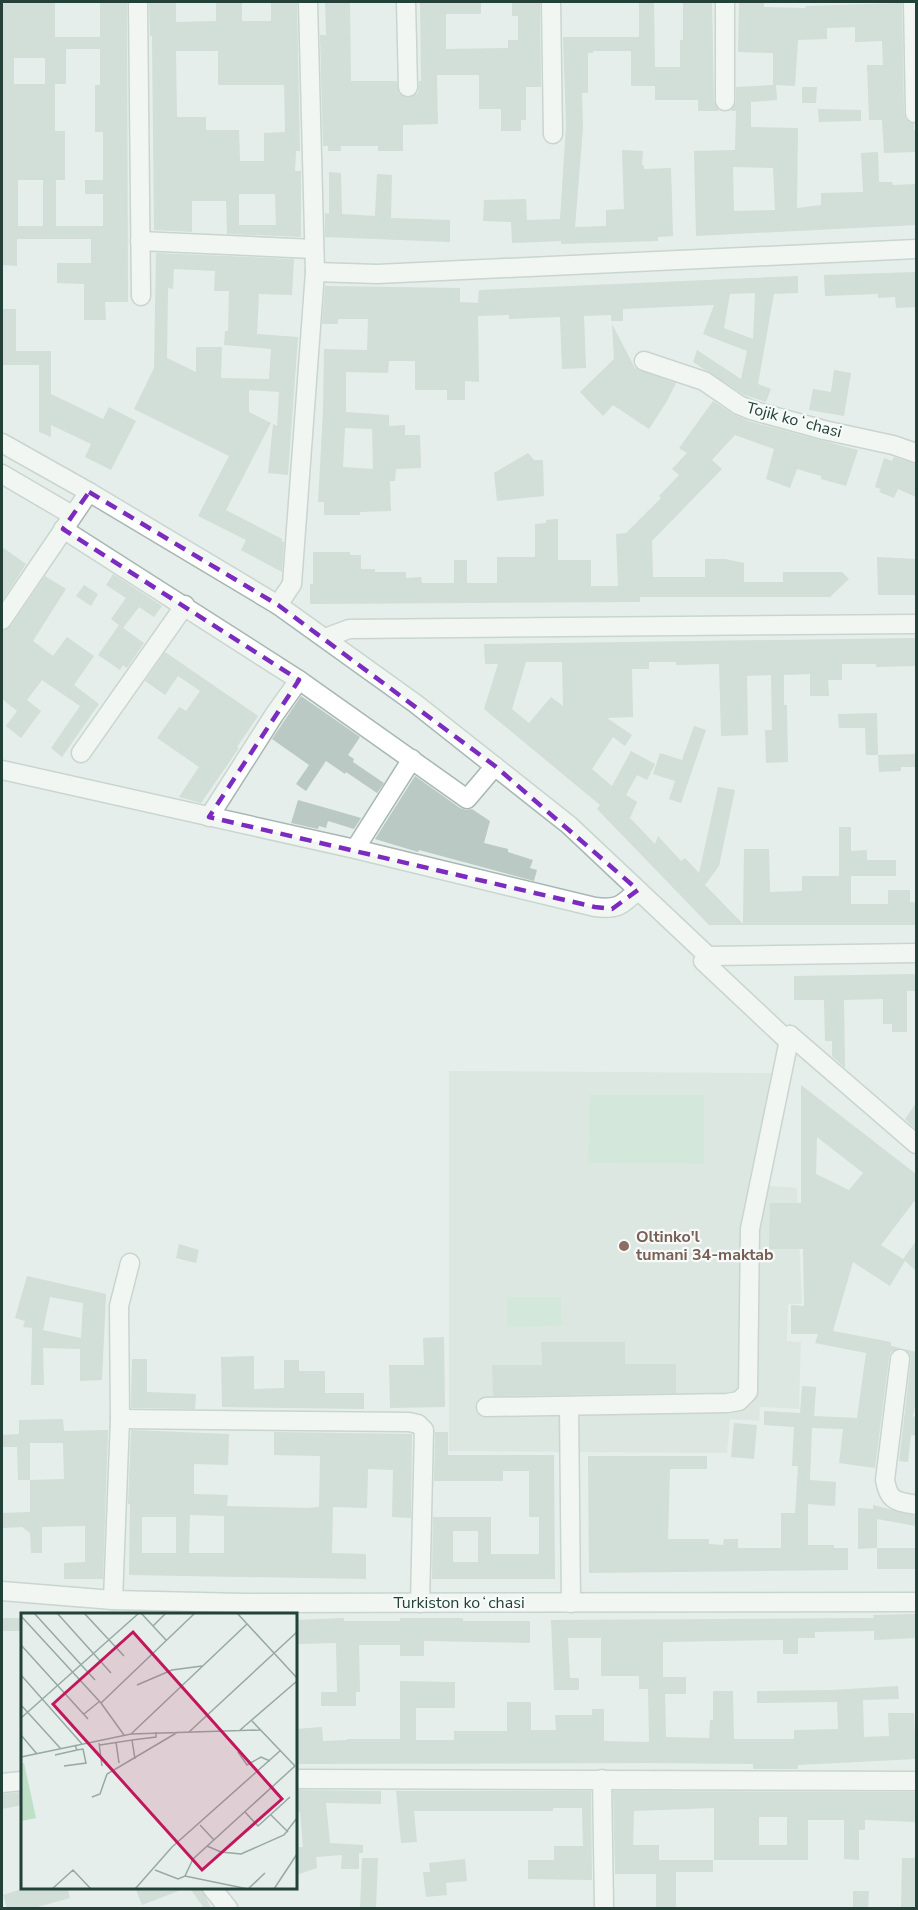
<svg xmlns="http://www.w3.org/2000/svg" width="918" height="1910" font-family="'Nunito Sans',sans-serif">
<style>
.built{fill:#d3ded9}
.green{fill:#bde0c7}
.building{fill:#bac9c3;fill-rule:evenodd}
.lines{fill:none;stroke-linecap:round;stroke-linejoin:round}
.minor-casing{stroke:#a7b7b1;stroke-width:21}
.minor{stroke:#fff;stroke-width:18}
.marked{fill:none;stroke:#7b2cbf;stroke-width:4.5;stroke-dasharray:12 8;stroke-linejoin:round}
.education-dot{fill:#8d6e63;stroke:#f6faf8;stroke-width:2}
.labels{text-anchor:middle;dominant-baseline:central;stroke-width:4.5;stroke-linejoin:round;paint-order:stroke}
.street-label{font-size:16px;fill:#234139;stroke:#f6faf8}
.education-label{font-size:16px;font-weight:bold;fill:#785e54;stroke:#f6faf8;text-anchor:start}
.inset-road{fill:none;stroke:#97a9a3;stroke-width:1.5}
.view{fill:#c2185b;fill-opacity:0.15;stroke:#c2185b;stroke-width:3}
.inset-edge{fill:none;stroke:#234139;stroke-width:3}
</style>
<rect width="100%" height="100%" fill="#e5eeea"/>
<polygon class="built" points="449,1071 778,1073 758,1185 797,1188 802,1304 788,1304 787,1341 801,1342 799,1409 760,1407 759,1421 730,1419 727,1453 449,1451"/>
<g class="green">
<polygon points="589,1095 704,1095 704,1164 588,1163"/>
<polygon points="507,1297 561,1297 562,1326 507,1327"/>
</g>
<g class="building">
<path d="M2,2H55V37H100V2H127L128,302H105L106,320H84V284L57,283V263H91V239H17V266L2,265ZM66,49H100V85H95V132H103V180H85V194H103V226H56V180H65V131H55V84H14V58H45V84H66ZM18,180H43V226H18Z"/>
<path d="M149,2H176V22L216,21V2H242V21H271V2H297L300,151H296L295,171H301V237L227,234L226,201H192V232L154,230L152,36H150ZM176,51H218V85H284L285,132L264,133V161H240L239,130H206V117H177ZM239,194H275L276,225H239Z"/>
<polygon points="325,2 350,2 351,81 397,81 399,93 408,98 418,93 419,81 421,81 420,2 481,2 481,14 446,14 446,49 508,48 508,40 518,40 518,16 512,16 512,2 540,2 541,87 526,87 526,120 521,120 521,131 501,131 501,109 479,109 479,75 437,75 438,124 403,125 403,151 378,151 378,146 341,146 341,151 328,151 328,146 323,146 320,35 326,35"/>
<polygon points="639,2 654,2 655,67 680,67 680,40 683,40 683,2 712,2 714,101 719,111 698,111 698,100 655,100 655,86 631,86 631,51 593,51 593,53 588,53 588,93 582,93 583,128 575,227 606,226 606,210 624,209 622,150 643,151 642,165 644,165 644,169 671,168 673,236 658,237 658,241 561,244 561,241 512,243 511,222 483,221 484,200 526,199 527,220 560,219 566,126 563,37 639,37"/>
<path d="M739,2H764V7L806,8L805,6L902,3L904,113L906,119L914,124V130H916V152L884,153L882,120H869L867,65H883L882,41L855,42V27L827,28V39L798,40L795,86L776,85L777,100L751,102V127L798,128L797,208L821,205V193L863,192L861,153L878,152L879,182H892L893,185L916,184V225L696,236L694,151L735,150L736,111H731L736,102V87L773,85V53L738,52ZM733,167L773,168L775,210L734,211Z"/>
<polygon points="802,87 817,87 816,103 802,103"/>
<polygon points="818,109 861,110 861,121 819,122"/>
<polygon points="329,172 341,173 342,214 375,216 377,174 392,175 391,218 450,220 450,242 325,237 325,213 329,214"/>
<path d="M156,253L294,259L292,295L259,294L257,334L298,337L288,475L268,473L273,424L277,426L279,392L249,390V412L271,423L226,510L282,539V542H284L282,572L241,550L246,540L198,516L229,456L134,409L154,368ZM174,269L215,271L214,291H229L228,331H225L224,345L271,349L269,379L221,378L222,347H196V372L167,358L168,288L173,289Z"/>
<polygon points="916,272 916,307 896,308 895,297 878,298 878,294 825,296 824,275"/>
<path d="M798,276V293L774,294L758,384L771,389L766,402L744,395L693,362L697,350L741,379L747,351L703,334L714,305L623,309V321H611V315L584,316L586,368L562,369L560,317L509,319V315L478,316L479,382L465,381V400H447V390H415V361H389L388,373L346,372V412L389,415V426L405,425V435H420L421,468L396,469L395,481H390L391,511L360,512V515H324V502H318L323,412L324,349L367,350L368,319H338V324H322L325,286L460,288V302L478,303L479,290ZM755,293L753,339L724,328L730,294ZM345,428L372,429L373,469L343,467Z"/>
<polygon points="2,309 16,309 16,351 51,351 51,394 103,419 109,407 136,421 111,470 85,457 91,444 51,425 51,437 39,432 39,365 2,365"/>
<polygon points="612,324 635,368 676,383 667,401 649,429 613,405 603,416 580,392 614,359"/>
<polygon points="834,370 851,373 844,416 809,410 813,389 831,392"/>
<polygon points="713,401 733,414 748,421 858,450 846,486 821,479 821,476 797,469 790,488 766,479 774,449 735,435 712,460 722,469 652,541 653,577 705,577 705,559 725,559 744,563 744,582 783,582 783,572 842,572 849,579 830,597 640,597 640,602 310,604 310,584 313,584 313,552 350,552 350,555 361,555 361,569 375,569 375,572 406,572 406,578 421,577 422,583 454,583 454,560 467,560 467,583 497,583 497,557 535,557 535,524 546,523 546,520 558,519 558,560 591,560 591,586 618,586 616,534 626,533 661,498 659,496 679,475 672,469 687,453 679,448"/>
<polygon points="528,453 534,460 543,460 544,496 497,501 494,473"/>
<polygon points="894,457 916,464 916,497 898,489 894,498 879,492 881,489 875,487 884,458 892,461"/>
<polygon points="2,547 26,564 2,601"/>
<polygon points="877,557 916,559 916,595 878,595"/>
<polygon points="113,574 162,606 154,617 139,607 123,628 111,619 126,598 106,585"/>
<polygon points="45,576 66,589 33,641 53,656 67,637 94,656 74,685 99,704 62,757 51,748 80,706 42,680 27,700 41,711 21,738 6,726 17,711 2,699 2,631 11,626"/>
<polygon points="84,585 98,594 91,606 76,596"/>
<polygon points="119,625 144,643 127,668 123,665 120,670 98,655"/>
<path d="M916,638V666L876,667V664H842V680H828L829,696H810V674L784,675V705H787L788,762L766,763L765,730H772L771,675L747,676L748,735L721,736L719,664L676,665V662H649V669H632L633,717L607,718L632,735L625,746L613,737L592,769L612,786L631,751L655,764L647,780L637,775L626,795L637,802L630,818L655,844L658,836L681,861L685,858L699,873L718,787L735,790L719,866L705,885L743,924L744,849H769L770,892L802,891V876H839V827H851V851L867,850V860H896V876H851V904H888V890H910V902H916V925H709L597,809L600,805L484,709L498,664H485L484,644ZM526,662H562L563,706L551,697L529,723L512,709Z"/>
<polygon points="165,652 258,716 237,747 239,748 201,803 179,797 199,767 157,738 179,707 186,711 200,691 178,676 165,695 145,681"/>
<polygon points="301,696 360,737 348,755 354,759 353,762 384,783 377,793 346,772 345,774 326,761 306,791 296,784 309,765 272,739"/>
<polygon points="877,713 878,755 916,754 916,767 901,767 901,771 879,772 878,755 866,755 865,728 839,728 838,714"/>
<polygon points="694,726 706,730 681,803 669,799 675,781 653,774 660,753 682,760"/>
<polygon points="415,776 460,808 466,810 472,809 490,821 484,843 508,849 508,852 533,860 530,868 537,870 534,881 419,850 418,852 375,839"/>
<polygon points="298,800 337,811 361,818 354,829 328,821 326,828 319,826 318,829 291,823"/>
<polygon points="916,974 916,991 907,991 907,1032 892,1032 892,1024 883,1024 883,999 844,1000 845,1068 832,1056 832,1041 825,1041 824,1000 794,1000 794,976"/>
<path d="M801,1085L916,1174V1199L881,1245L903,1259L916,1241V1271L905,1261L890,1286L853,1262L833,1331L891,1342V1346L900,1348L891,1352L889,1358L875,1468L839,1463L843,1429L812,1428L810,1480L836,1482L835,1506L808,1504V1545H834V1548H848V1570L589,1573L588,1456H707V1469H670L668,1539H709V1544L723,1545L724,1539H738V1548H781V1513H795L798,1466H792L794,1427L764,1425V1411L800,1413L802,1386L816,1387L814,1416L857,1418L866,1353L815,1343L818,1334H791V1305L804,1306L803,1249H769L770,1203H801ZM817,1137L863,1173L849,1190L816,1174Z"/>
<polygon points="916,1103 916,1130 905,1119"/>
<polygon points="179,1244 199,1250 196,1263 176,1258"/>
<path d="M27,1276L106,1294L102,1380L80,1381V1349L43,1348L44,1385H31L32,1328L23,1327L25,1321L15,1318ZM50,1297L83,1303L81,1338L43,1330Z"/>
<polygon points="444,1337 445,1407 390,1408 389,1365 424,1365 423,1338"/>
<polygon points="541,1342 625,1342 625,1364 676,1364 676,1393 493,1396 492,1365 542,1365"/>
<polygon points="905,1349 916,1352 916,1401 913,1416 916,1417 916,1436 911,1435 908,1462 899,1461 911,1360 910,1354"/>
<polygon points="254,1356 254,1389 284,1388 284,1360 299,1360 299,1371 325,1371 325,1393 364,1393 364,1409 222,1407 221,1357"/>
<polygon points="132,1359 147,1359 147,1392 196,1394 195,1409 131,1408"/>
<path d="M63,1419L64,1431L108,1430L103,1579H64V1563L85,1562V1526L42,1527V1553H31L30,1533L22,1527L2,1528V1513L30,1512V1480H18L17,1447H2V1435L19,1434V1420ZM30,1443H63L64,1479L30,1480Z"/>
<polygon points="734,1423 757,1425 754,1459 731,1457"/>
<path d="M131,1430L229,1434L228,1465L194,1464V1494L228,1495L227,1506L307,1508L319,1507L320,1456L274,1455V1432L412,1434L411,1518L392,1517L393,1470L368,1469L367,1508L333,1507L332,1553L366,1554V1579L129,1575L130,1504H128ZM190,1515L224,1516V1553H189ZM142,1517H176V1553H142Z"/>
<path d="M435,1432H448V1455H554L555,1579H432L433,1517H491V1554H539V1517H529V1471H503V1481H434ZM453,1531H478V1562H453Z"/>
<polygon points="873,1505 916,1516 916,1526 877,1519 877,1548 858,1549 858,1508 873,1509"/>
<rect x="877" y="1548" width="39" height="21"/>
<polygon points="916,1614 916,1638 874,1640 874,1631 815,1632 815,1638 798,1638 798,1654 783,1654 783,1640 663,1642 663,1677 686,1677 686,1694 665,1694 666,1737 709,1738 710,1720 713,1720 713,1691 733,1691 734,1739 794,1739 794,1730 838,1729 837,1702 757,1703 757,1691 832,1690 898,1686 899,1699 863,1700 864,1737 889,1736 888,1713 914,1713 916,1759 798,1765 798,1769 753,1769 753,1764 648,1763 296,1764 296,1729 322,1727 323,1741 347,1740 347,1739 400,1739 400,1681 455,1682 455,1708 416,1708 416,1740 454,1740 454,1731 507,1731 507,1702 531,1702 531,1730 556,1730 555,1715 592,1715 592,1709 604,1709 604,1741 649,1742 648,1689 639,1689 639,1676 601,1676 601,1638 568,1638 570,1678 579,1678 579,1690 554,1690 551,1620 874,1618 873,1615"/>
<rect x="2" y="1618" width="20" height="13"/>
<polygon points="344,1618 344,1621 400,1621 400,1618 463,1618 463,1621 530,1621 530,1643 424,1641 424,1656 400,1656 400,1645 359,1645 360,1692 356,1692 356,1706 321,1706 321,1692 337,1692 336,1643 296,1644 296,1620"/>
<polygon points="296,1790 381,1791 381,1804 326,1803 330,1843 363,1845 363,1853 359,1853 359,1869 341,1869 342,1855 316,1857 317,1868 296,1875 296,1847 303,1847 300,1812 296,1812"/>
<polygon points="396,1791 591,1791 592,1880 528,1879 528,1860 554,1860 554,1846 583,1846 582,1808 553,1808 553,1811 414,1811 417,1842 401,1843"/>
<path d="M613,1791L916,1792V1822L865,1820V1830H859V1860L844,1859V1820H808V1860H714V1808L634,1811L633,1845H659V1860H713V1872H676V1908H656V1874H615ZM759,1817H787V1845H759Z"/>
<polygon points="22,1792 22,1805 2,1809 2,1794"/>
<polygon points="362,1858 378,1858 376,1908 360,1908"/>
<polygon points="902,1858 916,1858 916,1908 901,1908"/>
<polygon points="465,1859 467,1881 446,1883 447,1895 426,1897 423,1872 430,1872 429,1863"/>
<polygon points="28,1887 67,1887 70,1898 34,1908 7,1908 3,1895"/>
<polygon points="135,1887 185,1887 186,1888 142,1905"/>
<polygon points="189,1887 201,1887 211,1908 204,1908"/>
<polygon points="853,1891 869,1891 868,1908 853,1908"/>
</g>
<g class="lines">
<defs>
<g id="minor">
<polyline points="138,2 141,296"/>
<polyline points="406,2 408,87"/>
<polyline points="551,2 553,134"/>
<polyline points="913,2 915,113"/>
<polyline points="725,101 725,2"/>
<polyline points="140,241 314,249"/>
<polyline points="315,272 377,274 916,249"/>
<polyline points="644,361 704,381 739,405 751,410 824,430 893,445 916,453"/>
<polyline points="2,443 89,492 278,605 416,704 569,825 708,956 703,961 786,1039 790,1035 916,1144"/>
<polyline points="2,474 72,515"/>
<polyline points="63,529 299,680 274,715 209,817"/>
<polyline points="278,605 292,584 315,272 308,2"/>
<polyline points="2,620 89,492"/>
<polyline points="325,638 349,629 916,624"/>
<polyline points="299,680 467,799 495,766"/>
<polyline points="81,753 185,605"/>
<path d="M2,770L355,849L595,907C618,910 622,905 638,890"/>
<polyline points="355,849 412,759"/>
<polyline points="708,956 916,953"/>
<path d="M900,1359L885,1480C889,1502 896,1501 916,1505"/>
<polyline points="569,1406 571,1603"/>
<polyline points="486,1407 727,1403 739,1401 748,1392 750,1229 790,1035"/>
<polyline points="120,1419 409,1422 418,1424 424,1430 420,1603"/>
<polyline points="2,1591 113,1600 243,1603 916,1602"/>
<polyline points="113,1600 120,1419 119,1306 130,1263"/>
<polyline points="296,1779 916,1781"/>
<polyline points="602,1779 604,1908"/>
<polyline points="2,1783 22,1781"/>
<polyline points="212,1888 228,1908"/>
</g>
</defs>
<use href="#minor" class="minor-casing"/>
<use href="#minor" class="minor"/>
</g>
<path d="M0 0H918V1910H0ZM89,492L278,605L495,766L638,890L612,909L595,907L209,817L299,680L63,529Z" fill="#e5eeea" fill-opacity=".55" fill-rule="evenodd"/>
<path class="marked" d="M89,492L278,605L495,766L638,890L612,909L595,907L209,817L299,680L63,529Z"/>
<circle class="education-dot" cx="624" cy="1246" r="6"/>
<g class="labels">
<g class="street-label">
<text transform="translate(794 420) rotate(15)">Tojik koʻchasi</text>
<text x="459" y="1603">Turkiston koʻchasi</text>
</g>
<g class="education-label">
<text x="636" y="1237">Oltinko'l<tspan x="636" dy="18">tumani 34-maktab</tspan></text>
</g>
</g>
<g transform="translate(21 1613)">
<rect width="276" height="276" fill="#e5eeea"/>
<path d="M3,150L15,205L1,208L0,151Z" fill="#bde0c7"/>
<path class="inset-road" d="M13,0L74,67M36,0L90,60M63,0L103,43M120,0L145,27M216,0L276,65M0,3L80,90L103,122M132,13L145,0M0,32L67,106M0,62L61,131M116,72L151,57L181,53M80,90L174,0M0,92L40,136M63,101L79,88M0,105L118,0M231,108L274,153M218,118L276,68M168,119L276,19M110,121L226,11M0,122L16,141M111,127L135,124V119M95,129L98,150M78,130L81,153M79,132L111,127L114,146M217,139L226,152L240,144L249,148M34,142L56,137M0,144L110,121L239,117M43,153L65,150L62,136L56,137L54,132M71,184L79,181L86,161L157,119M224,199L237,213L269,184M250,202L267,219M179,212L193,227M186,233L200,239L220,241L263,222L276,205M134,257L157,266L164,263L227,276M164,263L172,246L274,153M31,276L52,257L70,276M114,276L151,234L260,137M227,276L244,260M253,276L276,241"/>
<path class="view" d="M112,19L261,186L181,257L32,91Z"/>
<rect width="276" height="276" class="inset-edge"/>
</g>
<rect width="918" height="1910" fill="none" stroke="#234139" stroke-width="6"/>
</svg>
